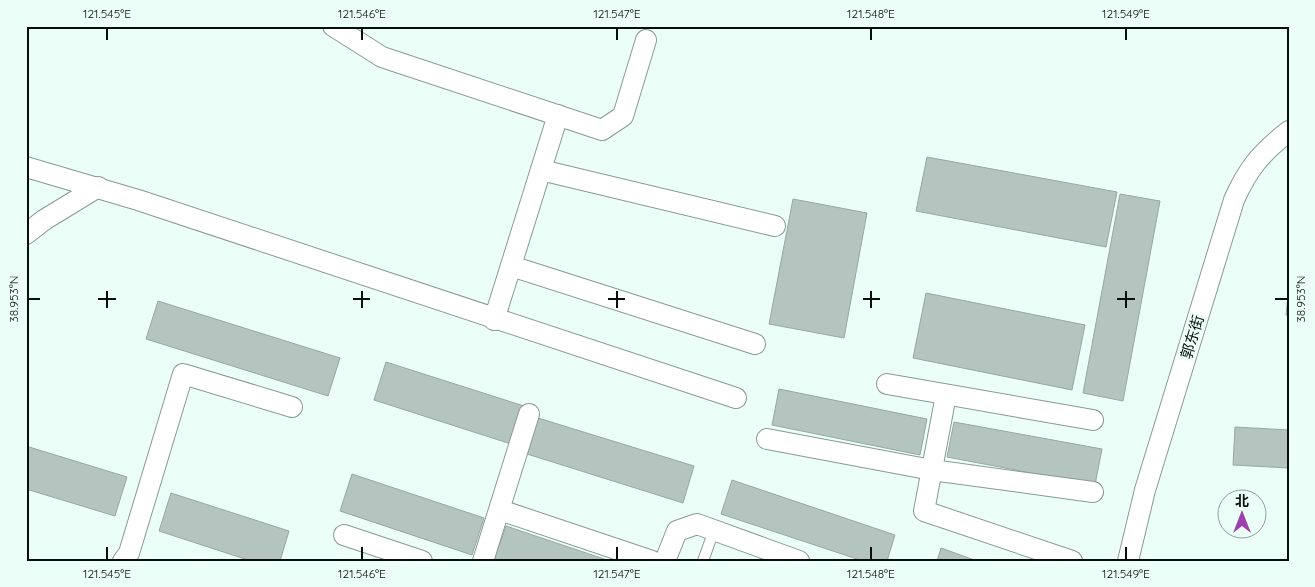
<svg xmlns="http://www.w3.org/2000/svg" width="1315" height="587" font-family="Quicksand,'Noto Sans SC',sans-serif">
<style>
.building{fill:#b3c5be;stroke:#97a8a2}
.lines{fill:none;stroke-linecap:round;stroke-linejoin:round}
.lane-casing{stroke:#899a93;stroke-width:12}
.street-casing{stroke:#899a93;stroke-width:22}
.lane{stroke:#fff;stroke-width:10}
.street{stroke:#fff;stroke-width:20}
.ticks{fill:none;stroke:#080e0c;stroke-width:2}
.labels{text-anchor:middle;dominant-baseline:central;stroke-width:5;stroke-linejoin:round;paint-order:stroke}
.street-label{font-size:15px;fill:#080e0c;stroke:#ecfef8}
.neatline{fill:none;stroke:#080e0c;stroke-width:2}
.ticks-label{font-size:12px;text-anchor:middle;fill:#080e0c}
</style>
<rect width="100%" height="100%" fill="#ecfef8"/>
<g class="building">
<polygon points="927,157 1117,192 1106,247 916,211"/>
<polygon points="1120,194 1160,201 1123,401 1083,393"/>
<polygon points="793,199 867,213 844,338 769,324"/>
<polygon points="1289,287 1289,316 1286,315"/>
<polygon points="926,293 1085,325 1072,390 913,358"/>
<polygon points="158,301 340,358 328,396 146,339"/>
<polygon points="386,362 524,406 511,444 374,400"/>
<polygon points="779,389 927,419 920,455 772,425"/>
<polygon points="538,418 694,466 683,503 527,454"/>
<polygon points="954,422 1102,449 1095,485 947,457"/>
<polygon points="1235,427 1289,430 1289,468 1233,465"/>
<polygon points="26,446 127,477 115,516 26,489"/>
<polygon points="352,474 484,518 472,555 340,511"/>
<polygon points="732,480 895,535 887,561 863,561 721,514"/>
<polygon points="171,493 289,531 280,561 251,561 159,531"/>
<polygon points="506,526 610,561 496,561 494,560"/>
<polygon points="941,548 977,561 937,561"/>
</g>
<g class="lines">
<defs>
<polyline id="lane" points="703,561 714,530"/>
<g id="street">
<polyline points="333,26 382,57 602,130 623,116 646,40"/>
<polyline points="26,167 138,200 736,398"/>
<polyline points="541,170 775,226"/>
<polyline points="26,234 44,220 98,187"/>
<polyline points="511,266 755,344"/>
<polyline points="494,320 558,115"/>
<polyline points="887,384 1093,420"/>
<polyline points="946,395 924,511 1072,561"/>
<polyline points="767,439 932,470 1093,492"/>
<polyline points="500,510 652,561"/>
<polyline points="344,535 422,561"/>
<polyline points="123,561 129,553 183,374 292,407"/>
<polyline points="483,561 529,414"/>
<polyline points="665,561 677,531 697,524 799,561"/>
<path d="M1128,561L1145,490L1234,200C1248,168 1262,152 1289,131"/>
</g>
</defs>
<use href="#lane" class="lane-casing"/>
<use href="#street" class="street-casing"/>
<use href="#lane" class="lane"/>
<use href="#street" class="street"/>
</g>
<path class="ticks" d="M107,28V40M362,28V40M617,28V40M871,28V40M1126,28V40M107,291V308M362,291V308M617,291V308M871,291V308M1126,291V308M28,299H40M98,299H116M353,299H370M608,299H625M863,299H880M1117,299H1135M1275,299H1288M107,547V560M362,547V560M617,547V560M871,547V560M1126,547V560"/>
<g class="labels">
<g class="street-label">
<text transform="translate(1192 337) rotate(-73)">郭东街</text>
</g>
</g>
<rect width="1315" height="587" fill="none" stroke="#ecfef8" stroke-width="55"/>
<g transform="translate(1242 514)"><circle r="24" fill="#ecfef8" stroke="#919e9a"/>
<path d="M0-4L9 19L0 12L-9 19Z" fill="#9d42ad"/>
<text y="-8" font-size="14" font-weight="bold" text-anchor="middle" fill="#080e0c">北</text>
</g>
<rect x="28" y="28" width="1260" height="532" class="neatline"/>
<g class="ticks-label">
<text x="107" y="18">121.545°E</text>
<text x="362" y="18">121.546°E</text>
<text x="617" y="18">121.547°E</text>
<text x="871" y="18">121.548°E</text>
<text x="1126" y="18">121.549°E</text>
<text transform="translate(14 299) rotate(-90)" y="4">38.953°N</text>
<text transform="translate(1301 299) rotate(-90)" y="4">38.953°N</text>
<text x="107" y="578">121.545°E</text>
<text x="362" y="578">121.546°E</text>
<text x="617" y="578">121.547°E</text>
<text x="871" y="578">121.548°E</text>
<text x="1126" y="578">121.549°E</text>
</g>
</svg>
